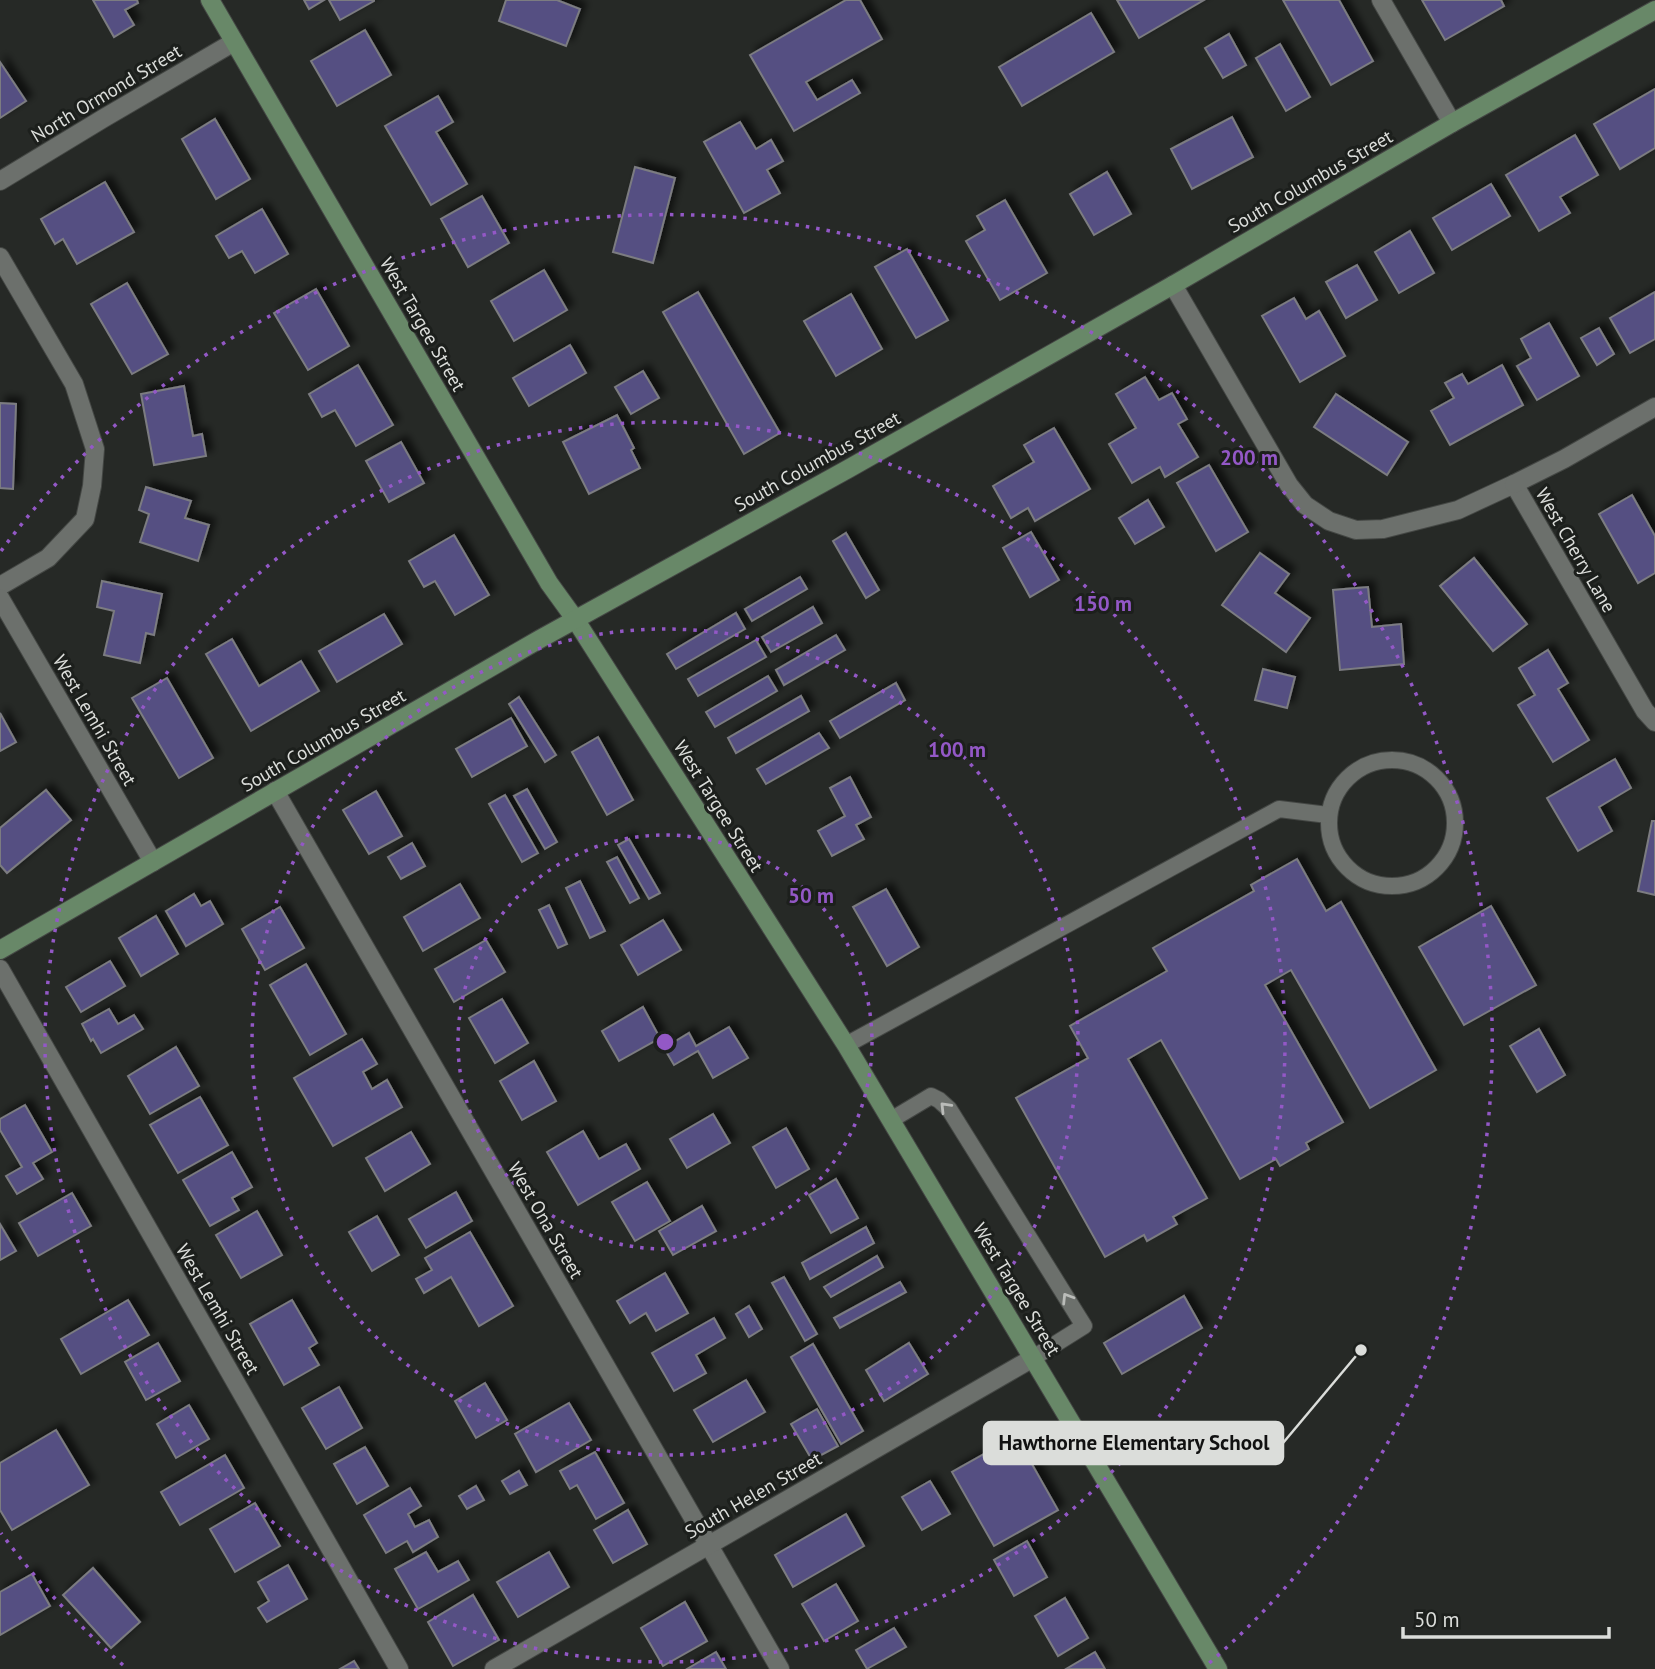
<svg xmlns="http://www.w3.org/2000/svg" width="1655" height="1669" font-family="'PT Sans',sans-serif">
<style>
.building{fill:#545082;stroke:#7c7c81;stroke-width:2;filter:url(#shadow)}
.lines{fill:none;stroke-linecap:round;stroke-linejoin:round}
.lane-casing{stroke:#444744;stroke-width:18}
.street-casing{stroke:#444744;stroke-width:20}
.secondary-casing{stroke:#444744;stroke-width:20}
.lane{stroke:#6c706c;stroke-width:16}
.street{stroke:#6c706c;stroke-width:18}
.secondary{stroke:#688868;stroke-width:18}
.oneway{stroke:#babcb9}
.ring{fill:none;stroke:#9358c6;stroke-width:3.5;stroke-dasharray:3.5 7}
.labels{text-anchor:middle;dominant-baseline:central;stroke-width:6;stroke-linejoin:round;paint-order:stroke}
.street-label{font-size:19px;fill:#dbddda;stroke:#1c1f1c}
.centre{fill:#9358c6;stroke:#1c1f1c;stroke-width:3.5}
.ring-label{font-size:21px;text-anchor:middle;font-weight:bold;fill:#9358c6;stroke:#1c1f1c;stroke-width:6;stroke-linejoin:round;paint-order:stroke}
.leader{fill:none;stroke:#dbddda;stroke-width:2.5}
.callout-dot{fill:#dbddda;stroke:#1c1f1c;stroke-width:2.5}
.callout{fill:#dbddda;stroke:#dbddda;stroke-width:2.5}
.callout-label{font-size:21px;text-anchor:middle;font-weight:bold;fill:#111}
</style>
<defs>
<filter id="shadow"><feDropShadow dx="6" dy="-6" stdDeviation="3.5" flood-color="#0009"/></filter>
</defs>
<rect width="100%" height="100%" fill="#262926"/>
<g class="building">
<polygon points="93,0 137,0 138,3 125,10 134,25 114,37"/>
<polygon points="304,0 324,0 309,9"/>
<polygon points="329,0 374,0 374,1 340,20"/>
<polygon points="506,0 557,0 580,9 566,46 499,21"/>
<polygon points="846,0 860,0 882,39 806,82 817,100 852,80 860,93 794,131 750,55"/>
<polygon points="1117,0 1204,0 1139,38"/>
<polygon points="1283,0 1339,0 1373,61 1331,85"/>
<polygon points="1422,0 1501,0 1504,6 1445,40"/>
<polygon points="1091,13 1114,52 1022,106 999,67"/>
<polygon points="365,30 391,75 337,106 311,61"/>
<polygon points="1229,34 1246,65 1223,78 1205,48"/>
<polygon points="1280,44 1310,97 1286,111 1256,58"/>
<polygon points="0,62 26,101 0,118"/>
<polygon points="1655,89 1655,148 1620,169 1594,124"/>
<polygon points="438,96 453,122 436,132 467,184 431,205 385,126"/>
<polygon points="1232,117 1253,157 1192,189 1171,149"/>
<polygon points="215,119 250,179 216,199 182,139"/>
<polygon points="740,122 756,149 771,140 783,161 767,170 780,193 744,213 704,142"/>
<polygon points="1575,135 1598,175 1560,197 1570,213 1539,231 1506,175"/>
<polygon points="635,167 675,178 653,263 613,252"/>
<polygon points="1107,172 1131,214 1094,235 1070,194"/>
<polygon points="105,182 134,232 77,264 63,239 55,244 41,219"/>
<polygon points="1491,184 1510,216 1452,250 1433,218"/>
<polygon points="482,196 509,243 468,267 441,219"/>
<polygon points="1005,200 1047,273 1000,300 966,241 985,230 977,216"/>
<polygon points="262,209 288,254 255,273 242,251 229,258 216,236"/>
<polygon points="1410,231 1434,273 1399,293 1375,252"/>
<polygon points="907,249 948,320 916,338 875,267"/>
<polygon points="1357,265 1377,300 1346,318 1326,282"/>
<polygon points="544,270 567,310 514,341 491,301"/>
<polygon points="127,283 168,354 132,374 91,304"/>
<polygon points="316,289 349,346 308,370 274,313"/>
<polygon points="698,292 780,433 744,454 663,312"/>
<polygon points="1655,292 1655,339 1630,353 1610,318"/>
<polygon points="851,294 882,349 836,376 804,321"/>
<polygon points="1294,298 1306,319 1319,311 1345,356 1300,382 1262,316"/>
<polygon points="1549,323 1579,376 1537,400 1517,366 1531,358 1521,339"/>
<polygon points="1599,328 1614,354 1597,365 1581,338"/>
<polygon points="570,345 586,373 529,406 513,378"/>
<polygon points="358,365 393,425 356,446 335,410 322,417 309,394"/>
<polygon points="1502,365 1523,405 1450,445 1431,411 1454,398 1445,383 1462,374 1468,384"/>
<polygon points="643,371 659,398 631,414 615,387"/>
<polygon points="1145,377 1159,400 1172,393 1187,419 1178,424 1198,457 1165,477 1160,467 1132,483 1109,444 1136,428 1116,394"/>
<polygon points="184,386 193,436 202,434 206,456 154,465 141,394"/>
<polygon points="1336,394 1408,442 1387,475 1314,427"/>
<polygon points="0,403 16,404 13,489 0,488"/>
<polygon points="617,415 634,448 631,450 640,468 589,494 563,442"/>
<polygon points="1054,428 1090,489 1035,521 1028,508 1011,518 993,486 1034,462 1024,445"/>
<polygon points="401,442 424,483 389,502 366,461"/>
<polygon points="1209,465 1248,532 1216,551 1177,483"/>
<polygon points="146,487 191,501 185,518 209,525 198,561 140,542 149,514 139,510"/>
<polygon points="1632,495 1655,536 1655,573 1638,583 1599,514"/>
<polygon points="1148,500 1164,527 1135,544 1119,518"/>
<polygon points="1031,532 1059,580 1030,597 1003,548"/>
<polygon points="846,533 879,590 866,598 833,541"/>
<polygon points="454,535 489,595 455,615 435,581 424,587 409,561"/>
<polygon points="1260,553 1289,574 1275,593 1310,618 1286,652 1222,605"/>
<polygon points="1474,558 1527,624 1493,651 1440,586"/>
<polygon points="800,577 807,589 752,621 745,609"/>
<polygon points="102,581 162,594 154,635 146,633 140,663 104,655 114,611 97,607"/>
<polygon points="1368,587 1372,627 1401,624 1404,664 1340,670 1333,590"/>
<polygon points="813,607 822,623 771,652 762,637"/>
<polygon points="736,613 745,629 676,669 667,654"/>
<polygon points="384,614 402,644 337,682 319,651"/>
<polygon points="836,635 845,650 784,685 776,670"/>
<polygon points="232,639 259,686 301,661 319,691 251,731 206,654"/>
<polygon points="756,640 766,657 698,696 688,679"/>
<polygon points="1548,650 1568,683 1558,689 1589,740 1553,762 1518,705 1535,695 1519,668"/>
<polygon points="1263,669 1295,677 1287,708 1255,700"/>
<polygon points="768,676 777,691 715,727 706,712"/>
<polygon points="167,678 213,758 179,778 132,698"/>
<polygon points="896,683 905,700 840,738 830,721"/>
<polygon points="801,696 809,711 736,753 728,738"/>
<polygon points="519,697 556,755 545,762 509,704"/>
<polygon points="0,713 16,742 0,751"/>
<polygon points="511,718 527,746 472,777 456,749"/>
<polygon points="819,733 829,748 766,784 757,769"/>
<polygon points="598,737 633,800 607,815 572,752"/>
<polygon points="1615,759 1631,788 1599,807 1612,831 1578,851 1547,798"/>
<polygon points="850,777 871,817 856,825 864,839 832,856 818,831 845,816 830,788"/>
<polygon points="527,789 557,842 545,849 514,796"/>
<polygon points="46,790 71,820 7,873 0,865 0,828"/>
<polygon points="376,791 402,836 369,854 343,810"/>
<polygon points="505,795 538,853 522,862 489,804"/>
<polygon points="1652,821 1655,821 1655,895 1638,891"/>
<polygon points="629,839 660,893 649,899 618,845"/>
<polygon points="412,843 425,866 401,879 388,857"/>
<polygon points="617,857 639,898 630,903 607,862"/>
<polygon points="1297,859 1326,911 1341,902 1436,1070 1370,1108 1291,970 1265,985 1343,1122 1306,1143 1309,1149 1280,1166 1276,1159 1240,1179 1161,1040 1128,1059 1207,1198 1173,1217 1177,1224 1147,1241 1144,1235 1105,1257 1016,1098 1088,1058 1070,1026 1167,971 1153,948 1254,891 1251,885"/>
<polygon points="580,881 605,931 590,938 566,888"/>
<polygon points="460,884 480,918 423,951 404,917"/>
<polygon points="886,889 919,947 887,966 853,907"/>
<polygon points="194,894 201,906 210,901 223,924 186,946 166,911"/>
<polygon points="549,905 567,944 558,948 539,910"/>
<polygon points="1491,906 1536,985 1464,1025 1419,947"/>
<polygon points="280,907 304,948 265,970 242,929"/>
<polygon points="156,916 178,954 141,976 119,938"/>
<polygon points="663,920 681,950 638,975 621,945"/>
<polygon points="486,940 505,972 454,1002 435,969"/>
<polygon points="110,961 125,986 81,1012 66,987"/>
<polygon points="306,964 346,1034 310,1055 270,985"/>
<polygon points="502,999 528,1043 495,1063 469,1018"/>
<polygon points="643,1007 660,1038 619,1061 602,1031"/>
<polygon points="109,1009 118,1024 134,1015 143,1029 101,1053 93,1039 91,1041 82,1024"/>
<polygon points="729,1027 748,1058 713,1078 698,1051 674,1065 664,1048 689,1033 696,1046"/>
<polygon points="1539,1029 1565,1075 1537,1092 1510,1046"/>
<polygon points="362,1039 377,1064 363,1072 372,1089 387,1080 402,1107 333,1146 294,1078"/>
<polygon points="176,1047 199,1086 150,1114 128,1076"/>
<polygon points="534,1061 556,1101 522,1120 500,1081"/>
<polygon points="200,1097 228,1145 178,1173 150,1125"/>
<polygon points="25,1105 52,1152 33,1163 43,1179 17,1194 6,1176 22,1167 0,1130 0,1119"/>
<polygon points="713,1114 730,1143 687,1168 670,1139"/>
<polygon points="786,1128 809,1169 776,1188 753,1147"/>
<polygon points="583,1131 599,1159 626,1144 640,1169 578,1205 547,1152"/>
<polygon points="411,1132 430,1164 385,1191 366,1158"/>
<polygon points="232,1152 252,1187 232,1198 239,1210 210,1226 183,1180"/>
<polygon points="836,1179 858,1218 831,1233 809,1195"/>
<polygon points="647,1182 670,1221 635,1241 612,1202"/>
<polygon points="456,1192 472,1221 426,1248 409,1219"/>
<polygon points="72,1193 91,1226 38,1256 19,1223"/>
<polygon points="702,1206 716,1231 673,1255 659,1231"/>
<polygon points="257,1211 282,1255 241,1278 216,1235"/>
<polygon points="377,1216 399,1255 372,1271 349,1232"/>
<polygon points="0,1224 16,1251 0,1260"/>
<polygon points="866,1227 874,1243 810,1279 802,1263"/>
<polygon points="470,1232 513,1306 479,1326 451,1277 424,1293 416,1279 432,1270 425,1258"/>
<polygon points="877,1256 883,1267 831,1297 824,1287"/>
<polygon points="665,1273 688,1313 656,1331 646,1313 630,1323 617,1301"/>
<polygon points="784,1277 817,1334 805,1341 772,1283"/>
<polygon points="900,1282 906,1292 840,1328 834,1318"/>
<polygon points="1184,1296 1202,1328 1122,1374 1104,1343"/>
<polygon points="128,1300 149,1335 81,1374 61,1339"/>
<polygon points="292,1300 317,1343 309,1348 319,1365 284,1385 250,1324"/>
<polygon points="749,1306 762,1329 749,1337 736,1314"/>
<polygon points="714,1318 725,1338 696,1355 706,1373 674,1391 652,1353"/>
<polygon points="158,1343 180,1381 146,1400 125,1362"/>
<polygon points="909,1343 928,1374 884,1401 866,1370"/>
<polygon points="813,1344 863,1431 841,1444 791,1357"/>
<polygon points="746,1380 765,1412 713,1442 694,1410"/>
<polygon points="485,1383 507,1420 476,1438 455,1401"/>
<polygon points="339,1387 362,1428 326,1449 302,1408"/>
<polygon points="569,1403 591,1440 536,1472 515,1434"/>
<polygon points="189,1405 209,1439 176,1458 157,1424"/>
<polygon points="817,1409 838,1446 812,1460 791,1424"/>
<polygon points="56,1430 89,1485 12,1530 0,1510 0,1463"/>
<polygon points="1016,1436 1058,1510 994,1546 952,1472"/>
<polygon points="365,1447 388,1486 357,1504 334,1464"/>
<polygon points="595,1452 624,1503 596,1519 577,1485 570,1489 560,1471"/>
<polygon points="225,1455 244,1488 180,1525 161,1492"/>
<polygon points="519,1471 527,1485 510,1494 502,1481"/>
<polygon points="930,1481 950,1514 922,1530 902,1497"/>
<polygon points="476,1486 484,1500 467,1509 459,1496"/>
<polygon points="410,1488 421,1506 408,1514 415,1527 429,1520 438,1537 413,1552 407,1541 386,1553 364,1515"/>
<polygon points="255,1503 280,1546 235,1572 210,1529"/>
<polygon points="628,1510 647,1544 613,1563 594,1530"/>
<polygon points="846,1514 864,1546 793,1587 775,1555"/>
<polygon points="1027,1541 1047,1577 1014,1596 994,1560"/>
<polygon points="426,1552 438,1572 458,1561 469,1580 418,1609 395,1569"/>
<polygon points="549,1552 569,1587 518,1617 497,1582"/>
<polygon points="288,1565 307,1599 267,1622 258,1608 269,1601 258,1582"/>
<polygon points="93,1568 140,1622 111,1648 63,1595"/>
<polygon points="32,1574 50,1606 0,1635 0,1592"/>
<polygon points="836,1584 858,1621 824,1641 802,1604"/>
<polygon points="473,1595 499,1640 453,1666 428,1622"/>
<polygon points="1065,1598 1088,1638 1058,1656 1035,1616"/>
<polygon points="685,1602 707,1641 663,1666 641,1628"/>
<polygon points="894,1628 906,1647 867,1669 856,1650"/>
<polygon points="716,1652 726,1669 687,1669"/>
<polygon points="1095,1652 1105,1669 1066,1669"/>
<polygon points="354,1661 359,1669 340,1669"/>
</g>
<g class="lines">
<defs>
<g id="lane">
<circle cx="1392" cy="823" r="63"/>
<polyline points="846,1045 1279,809 1328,815"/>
<polyline points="891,1120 931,1096 939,1100 949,1109 1084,1326 1033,1358"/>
</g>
<g id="street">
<polyline points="1381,0 1452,123"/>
<polyline points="0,181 104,118 234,42"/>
<polyline points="0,257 74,384 95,449 92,486 85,519 48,558 0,586"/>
<polyline points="1173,285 1289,485 1305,505 1329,521 1356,530 1383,529 1458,510 1514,484 1645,711 1655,722"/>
<polyline points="1514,484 1564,459 1655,407"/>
<polyline points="0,598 153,862"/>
<polyline points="275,791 780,1669"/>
<polyline points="0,969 399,1669"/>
<polyline points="494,1669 1033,1358"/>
</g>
<g id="secondary">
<polyline points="210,0 549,583 575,619 846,1045 1218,1669"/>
<polyline points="0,950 540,639 848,469 1173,285 1452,123 1655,10"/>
</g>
</defs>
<use href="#lane" class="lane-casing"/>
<use href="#street" class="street-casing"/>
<use href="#secondary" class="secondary-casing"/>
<use href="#lane" class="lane"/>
<use href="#street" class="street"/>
<use href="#secondary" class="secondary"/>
</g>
<defs><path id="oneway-chevron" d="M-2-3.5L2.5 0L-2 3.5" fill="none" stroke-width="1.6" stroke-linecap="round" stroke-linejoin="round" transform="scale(1.75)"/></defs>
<g class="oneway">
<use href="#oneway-chevron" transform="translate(945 1107) rotate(-134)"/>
<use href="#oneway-chevron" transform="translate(1067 1298) rotate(-122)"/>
</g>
<g class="ring">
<circle cx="665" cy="1042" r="207"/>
<circle cx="665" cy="1042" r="413"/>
<circle cx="665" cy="1042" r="620"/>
<path d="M123 1665A826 826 0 0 1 1 1533M1 551A826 826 0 1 1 1207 1665"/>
</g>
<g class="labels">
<g class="street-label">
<text transform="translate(106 93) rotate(-31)">North Ormond Street</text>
<text transform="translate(1310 181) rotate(-30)">South Columbus Street</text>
<text transform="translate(423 324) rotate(60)">West Targee Street</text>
<text transform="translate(817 461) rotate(-29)">South Columbus Street</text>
<text transform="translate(1576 550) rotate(60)">West Cherry Lane</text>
<text transform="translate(95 720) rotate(60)">West Lemhi Street</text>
<text transform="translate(323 740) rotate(-30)">South Columbus Street</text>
<text transform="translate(719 806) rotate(58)">West Targee Street</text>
<text transform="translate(546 1220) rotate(60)">West Ona Street</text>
<text transform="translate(1017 1289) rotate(59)">West Targee Street</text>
<text transform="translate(218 1309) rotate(60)">West Lemhi Street</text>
<text transform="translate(753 1495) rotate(-30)">South Helen Street</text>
</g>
</g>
<circle cx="665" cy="1042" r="10" class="centre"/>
<g class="ring-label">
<text x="1249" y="465">200 m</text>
<text x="1103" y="611">150 m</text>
<text x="957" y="757">100 m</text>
<text x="811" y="903">50 m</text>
</g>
<path class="leader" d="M1361 1350L1283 1443"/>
<circle class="callout-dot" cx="1361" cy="1350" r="7"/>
<rect class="callout" x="984" y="1422" width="299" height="42" rx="7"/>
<g class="callout-label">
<text x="1134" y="1450">Hawthorne Elementary School</text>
</g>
<path d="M1403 1627v10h206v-10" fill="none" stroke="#dbddda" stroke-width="3.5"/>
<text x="1414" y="1627" font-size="21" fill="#dbddda" stroke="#1c1f1c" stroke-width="5" paint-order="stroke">50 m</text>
</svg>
